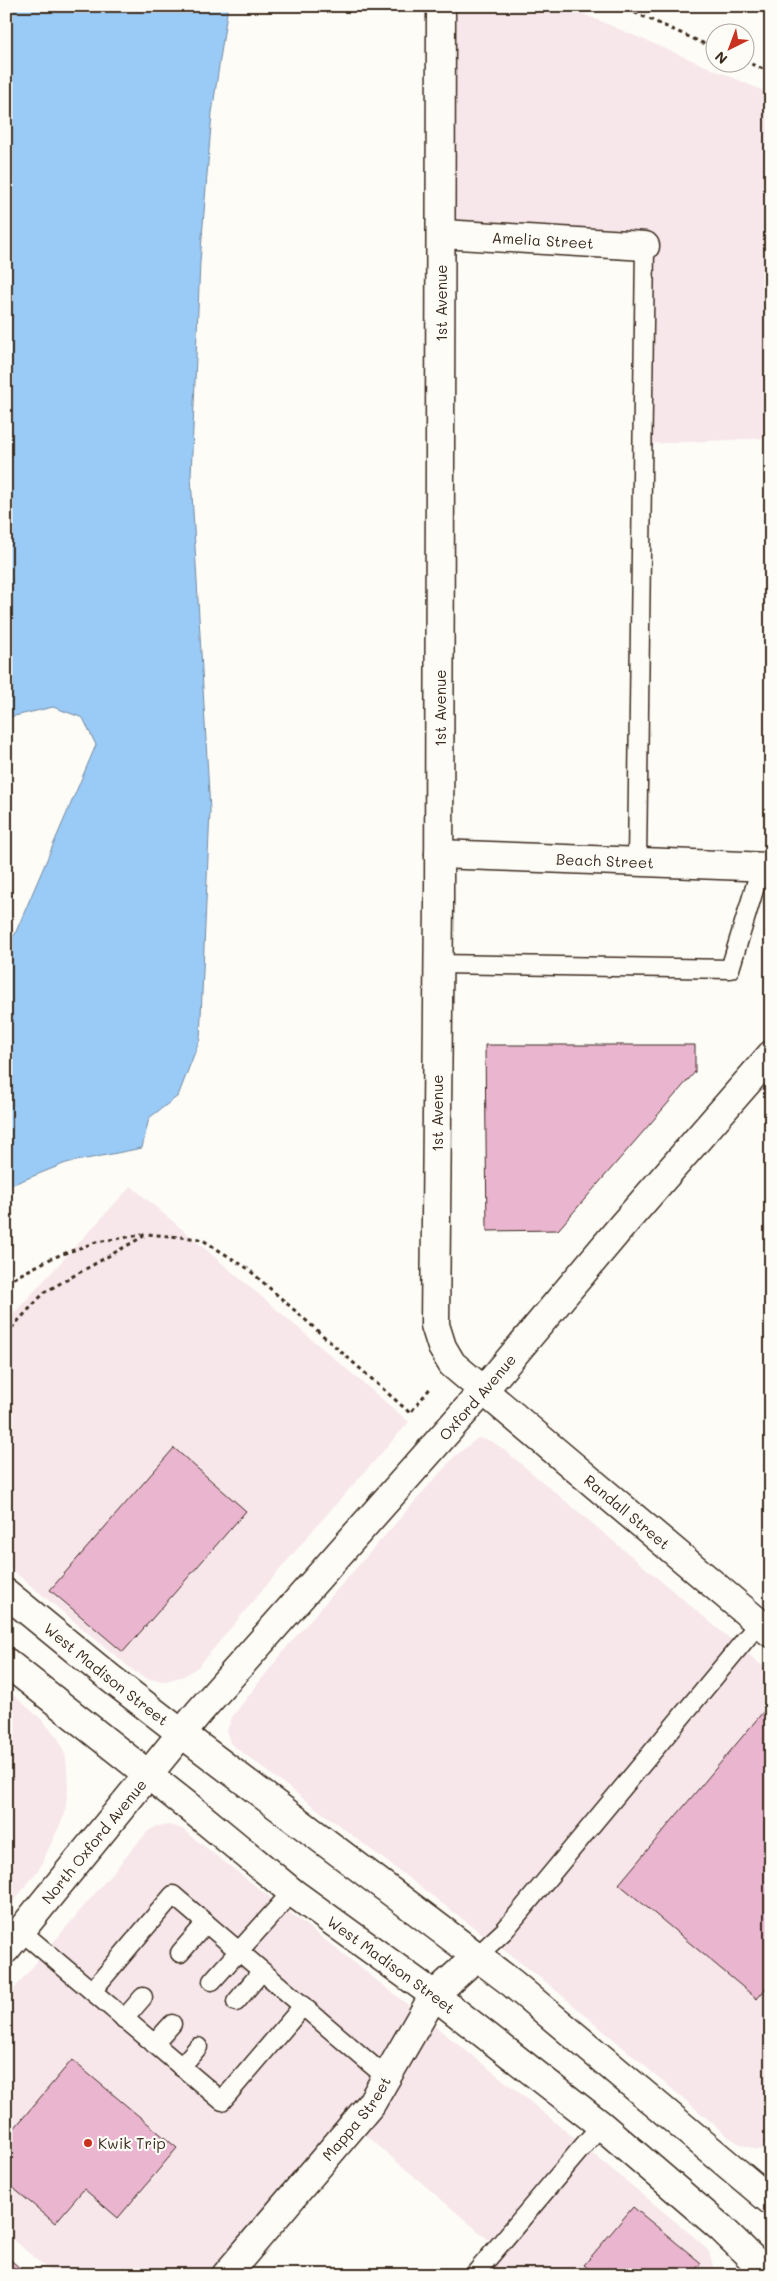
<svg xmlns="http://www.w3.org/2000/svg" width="777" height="2281" font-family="Mali,sans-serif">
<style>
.built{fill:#f7e7eb}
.water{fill:#9acaf6;stroke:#748aa0}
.building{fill:#eab5cf;stroke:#3b2a1e}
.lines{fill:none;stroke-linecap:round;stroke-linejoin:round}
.lane-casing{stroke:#3b2a1e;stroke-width:21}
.street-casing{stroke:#3b2a1e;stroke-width:31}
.secondary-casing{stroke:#3b2a1e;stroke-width:31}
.path{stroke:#3b2a1e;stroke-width:3;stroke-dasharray:4 4;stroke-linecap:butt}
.lane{stroke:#fdfcf7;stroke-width:18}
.street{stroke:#fdfcf7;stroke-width:28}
.secondary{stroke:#fdfcf7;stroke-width:28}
.poi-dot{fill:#c8321e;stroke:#fdfcf7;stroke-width:2}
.labels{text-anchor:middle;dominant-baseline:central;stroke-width:4.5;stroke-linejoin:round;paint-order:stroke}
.street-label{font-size:15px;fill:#3b2a1e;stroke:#fdfcf7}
.poi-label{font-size:15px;fill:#3b2a1e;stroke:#fdfcf7;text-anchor:start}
</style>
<rect width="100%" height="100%" fill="#fdfcf7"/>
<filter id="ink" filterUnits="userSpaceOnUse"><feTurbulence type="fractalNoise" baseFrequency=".02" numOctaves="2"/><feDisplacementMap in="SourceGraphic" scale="10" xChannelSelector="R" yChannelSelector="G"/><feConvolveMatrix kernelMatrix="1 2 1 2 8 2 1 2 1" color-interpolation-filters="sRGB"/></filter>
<g filter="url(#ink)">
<g class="built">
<polygon points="441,6 565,6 771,94 771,438 647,444 645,246 442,234"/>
<polygon points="131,1186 409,1422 313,1530 199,1666 184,1676 166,1681 148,1679 135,1672 6,1565 6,1322"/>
<polygon points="478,1438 492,1441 508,1453 771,1673 771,2148 757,2150 742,2145 730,2138 546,1982 230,1743 227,1731 232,1717 290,1643 454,1457"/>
<polygon points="6,1689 40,1718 58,1738 66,1757 68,1786 65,1814 39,1869 6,1911"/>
<polygon points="169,1825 182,1829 342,1953 516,2090 700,2242 709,2252 713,2266 709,2275 487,2275 505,2254 347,2119 211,2275 54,2275 6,2233 6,1998 148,1831 157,1826"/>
</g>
<polygon class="water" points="6,6 228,6 212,113 200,262 191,476 210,811 200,1039 178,1096 149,1118 142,1148 66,1163 6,1187 6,944 15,934 96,745 83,718 53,707 6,718"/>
<g class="building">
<polygon points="485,1045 695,1045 695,1072 558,1230 487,1231"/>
<polygon points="174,1448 246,1511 123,1652 50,1590"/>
<polygon points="763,1712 771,1718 771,1982 757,1999 619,1884"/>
<polygon points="72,2060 177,2148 118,2218 84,2189 55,2223 6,2182 6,2138"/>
<polygon points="633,2207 701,2263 691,2275 596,2275 584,2265"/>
<polygon points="6,2256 28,2275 6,2275"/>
</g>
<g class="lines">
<defs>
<g id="lane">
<polyline points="637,862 645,246"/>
<polyline points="438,964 730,969 761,867"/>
<polyline points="21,1931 222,2101 303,2006 387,2078"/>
<polyline points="180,1953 206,1923"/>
<polyline points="477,1956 504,1931 759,1623"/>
<polyline points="212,1981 292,1892"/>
<polyline points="92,1991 173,1895 303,2006"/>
<polyline points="236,2002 262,1971"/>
<polyline points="124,2019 143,1997"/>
<polyline points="154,2044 172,2024"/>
<polyline points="181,2067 198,2047"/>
<polyline points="474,2275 601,2125"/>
</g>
<g id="street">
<path id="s1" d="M441,6L439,903L435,1325L442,1347L452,1364L771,1633"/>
<path id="s2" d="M442,234L645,246"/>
<path id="s3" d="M439,854L771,867"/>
<path id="s4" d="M226,2275L371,2104L434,1995L477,1956"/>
</g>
<g id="secondary">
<path id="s5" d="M6,1593L110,1678L181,1733L512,1983L771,2201"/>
<path id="s6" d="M6,1662L189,1807L292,1892L434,1995L601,2125L721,2228L769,2275"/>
<path id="s7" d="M6,1949L199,1712L483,1391L621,1227L771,1055"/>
</g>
</defs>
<use href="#lane" class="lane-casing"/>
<use href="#street" class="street-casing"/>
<use href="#secondary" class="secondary-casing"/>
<g class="path">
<polyline points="620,6 714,48"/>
<polyline points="744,61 771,72"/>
<polyline points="6,1282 52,1258 96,1242 147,1234 201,1239 247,1268 410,1413 432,1386"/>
<polyline points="6,1334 45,1292 144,1236"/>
<polyline points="766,2140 767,2149"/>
</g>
<use href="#lane" class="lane"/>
<use href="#street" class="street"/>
<use href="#secondary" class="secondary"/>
</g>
</g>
<circle class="poi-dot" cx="88" cy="2143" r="5"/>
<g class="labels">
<g class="street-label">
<text stroke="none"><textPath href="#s2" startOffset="101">Amelia Street</textPath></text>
<text transform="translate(441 303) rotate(-90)">1st Avenue</text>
<text transform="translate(440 708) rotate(-90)">1st Avenue</text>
<text stroke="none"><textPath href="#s3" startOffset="166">Beach Street</textPath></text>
<text transform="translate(437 1113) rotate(-90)">1st Avenue</text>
<text stroke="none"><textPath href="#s7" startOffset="726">Oxford Avenue</textPath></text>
<text stroke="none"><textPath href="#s1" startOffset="1591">Randall Street</textPath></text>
<text stroke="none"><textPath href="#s5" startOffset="129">West Madison Street</textPath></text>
<text stroke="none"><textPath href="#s7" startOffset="139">North Oxford Avenue</textPath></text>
<text stroke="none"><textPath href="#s6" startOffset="490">West Madison Street</textPath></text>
<text stroke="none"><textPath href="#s4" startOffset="204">Mappa Street</textPath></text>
</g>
<g class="poi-label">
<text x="98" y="2143">Kwik Trip</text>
</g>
</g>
<rect width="777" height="2281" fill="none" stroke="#fdfcf7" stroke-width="25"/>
<rect x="12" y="12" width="752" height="2256" fill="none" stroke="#3b2a1e" stroke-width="2" filter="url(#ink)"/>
<g transform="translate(730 48) rotate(222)"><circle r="24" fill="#fdfcf7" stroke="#afa8a0"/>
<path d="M0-4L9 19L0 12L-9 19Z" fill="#c8321e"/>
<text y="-8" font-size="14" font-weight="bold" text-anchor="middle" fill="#3b2a1e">N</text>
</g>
</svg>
